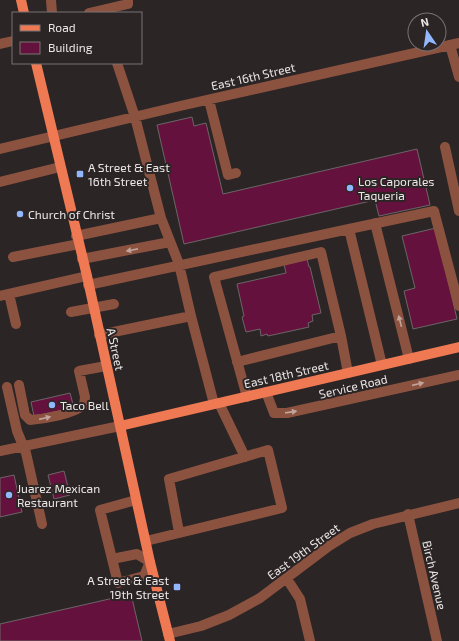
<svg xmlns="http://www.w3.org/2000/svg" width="459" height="641" font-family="'Exo 2',sans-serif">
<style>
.building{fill:#64123d;stroke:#6c6567}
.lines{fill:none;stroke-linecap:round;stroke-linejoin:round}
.minor{stroke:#8c5240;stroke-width:10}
.major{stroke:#ef7953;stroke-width:10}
.oneway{fill:#c1a49c}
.poi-dot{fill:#93b7fd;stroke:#2b2525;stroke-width:1.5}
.labels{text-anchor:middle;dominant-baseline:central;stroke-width:4;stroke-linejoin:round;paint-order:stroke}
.street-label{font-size:12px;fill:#ece7e7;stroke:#2b2525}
.poi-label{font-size:12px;fill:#ece7e7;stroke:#2b2525;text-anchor:start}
</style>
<rect width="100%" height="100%" fill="#2b2525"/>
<path class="building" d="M192 117 194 126 206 123 223 194 417 149 430 205 379 216 375 200 184 244 157 125Z
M436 228 457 319 413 329 404 291 415 288 402 236Z
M307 259 309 267H310L321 313 312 315 313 321 308 323 309 327 268 336 267 334 261 336 260 329 246 332 242 317 244 316 237 284 286 273 284 264Z
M70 393 74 408 34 416 31 402Z
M64 471 70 495 54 499 48 475Z
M14 475 22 512 0 517V478Z
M131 594 142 641H0V624Z"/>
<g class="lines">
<path class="minor" d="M51 0 52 13
M89 13 128 4V0
M0 44 13 41
M450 45 459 77
M117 63 135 117 161 218
M209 100 228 175 236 173
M445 147 459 211
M0 149 180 106 459 43
M0 182 60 167
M375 223 409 359
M349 229 434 211 459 306
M76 236 161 218 179 264 191 316
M13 257 79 244
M82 259 170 242
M88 285 349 229 382 365
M9 294 16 324
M0 296 87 276
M71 312 114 304
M99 335 191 316 214 404
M341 336 348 373
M237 362 341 336 321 252 214 277 247 397
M19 385 25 415 30 420C45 419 73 414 84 405L85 397 79 371 106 366
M7 387 17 431 26 453 42 524
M266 392 274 413H287L459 375
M219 403 245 457
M0 451 120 426
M408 514 437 641
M146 541 282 508 268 450 169 479 179 532
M112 559 137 554 150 562 144 576 118 583 100 510 136 500
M287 579 300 599 310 641
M168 634 201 626 229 615 260 598 329 546 350 533 373 524 459 503"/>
<path class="major" d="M21 0 24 13
M36 63 87 276 150 562 170 641
M120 426 459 347"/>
</g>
<defs><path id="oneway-solid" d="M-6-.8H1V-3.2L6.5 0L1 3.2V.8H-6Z"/></defs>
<g class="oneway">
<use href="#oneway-solid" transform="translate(132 250) rotate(169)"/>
<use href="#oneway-solid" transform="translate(400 321) rotate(-104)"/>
<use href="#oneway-solid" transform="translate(418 384) rotate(-13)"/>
<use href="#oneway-solid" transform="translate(291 412) rotate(-8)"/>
<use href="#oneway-solid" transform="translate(45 418) rotate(-13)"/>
</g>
<g class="poi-dot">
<rect x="76" y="170" width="8" height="8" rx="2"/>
<circle cx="350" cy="188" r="4"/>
<circle cx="20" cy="214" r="4"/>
<circle cx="52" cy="405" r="4"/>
<circle cx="9" cy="495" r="4"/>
<rect x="173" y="583" width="8" height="8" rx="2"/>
</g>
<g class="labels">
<g class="street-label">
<text transform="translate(253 76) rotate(-13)">East 16th Street</text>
<text transform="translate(116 349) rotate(78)">A Street</text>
<text transform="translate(286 374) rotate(-13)">East 18th Street</text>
<text transform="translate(353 386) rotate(-13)">Service Road</text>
<text transform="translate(303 551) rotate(-36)">East 19th Street</text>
<text transform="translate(435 575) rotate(77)">Birch Avenue</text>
</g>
<g class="poi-label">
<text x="88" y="167">A Street &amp; East<tspan x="88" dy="14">16th Street</tspan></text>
<text x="358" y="181">Los Caporales<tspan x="358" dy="14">Taqueria</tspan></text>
<text x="28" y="214">Church of Christ</text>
<text x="60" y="405">Taco Bell</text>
<text x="17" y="488">Juarez Mexican<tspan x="17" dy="14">Restaurant</tspan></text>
<text x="169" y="580" text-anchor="end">A Street &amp; East<tspan x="169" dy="14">19th Street</tspan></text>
</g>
</g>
<rect x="12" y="12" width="130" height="52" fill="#2b2525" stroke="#787373"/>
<rect x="20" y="25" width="20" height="6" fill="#ef7953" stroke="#787373"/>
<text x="48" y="32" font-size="12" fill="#ece7e7">Road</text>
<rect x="20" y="42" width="20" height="12" fill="#64123d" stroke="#787373"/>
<text x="48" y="52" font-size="12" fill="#ece7e7">Building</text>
<g transform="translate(427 32) rotate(347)"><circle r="19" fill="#2b2525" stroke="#787373"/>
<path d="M0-3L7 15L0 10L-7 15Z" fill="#93b7fd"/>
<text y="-6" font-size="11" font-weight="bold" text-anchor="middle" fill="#ece7e7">N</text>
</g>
</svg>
